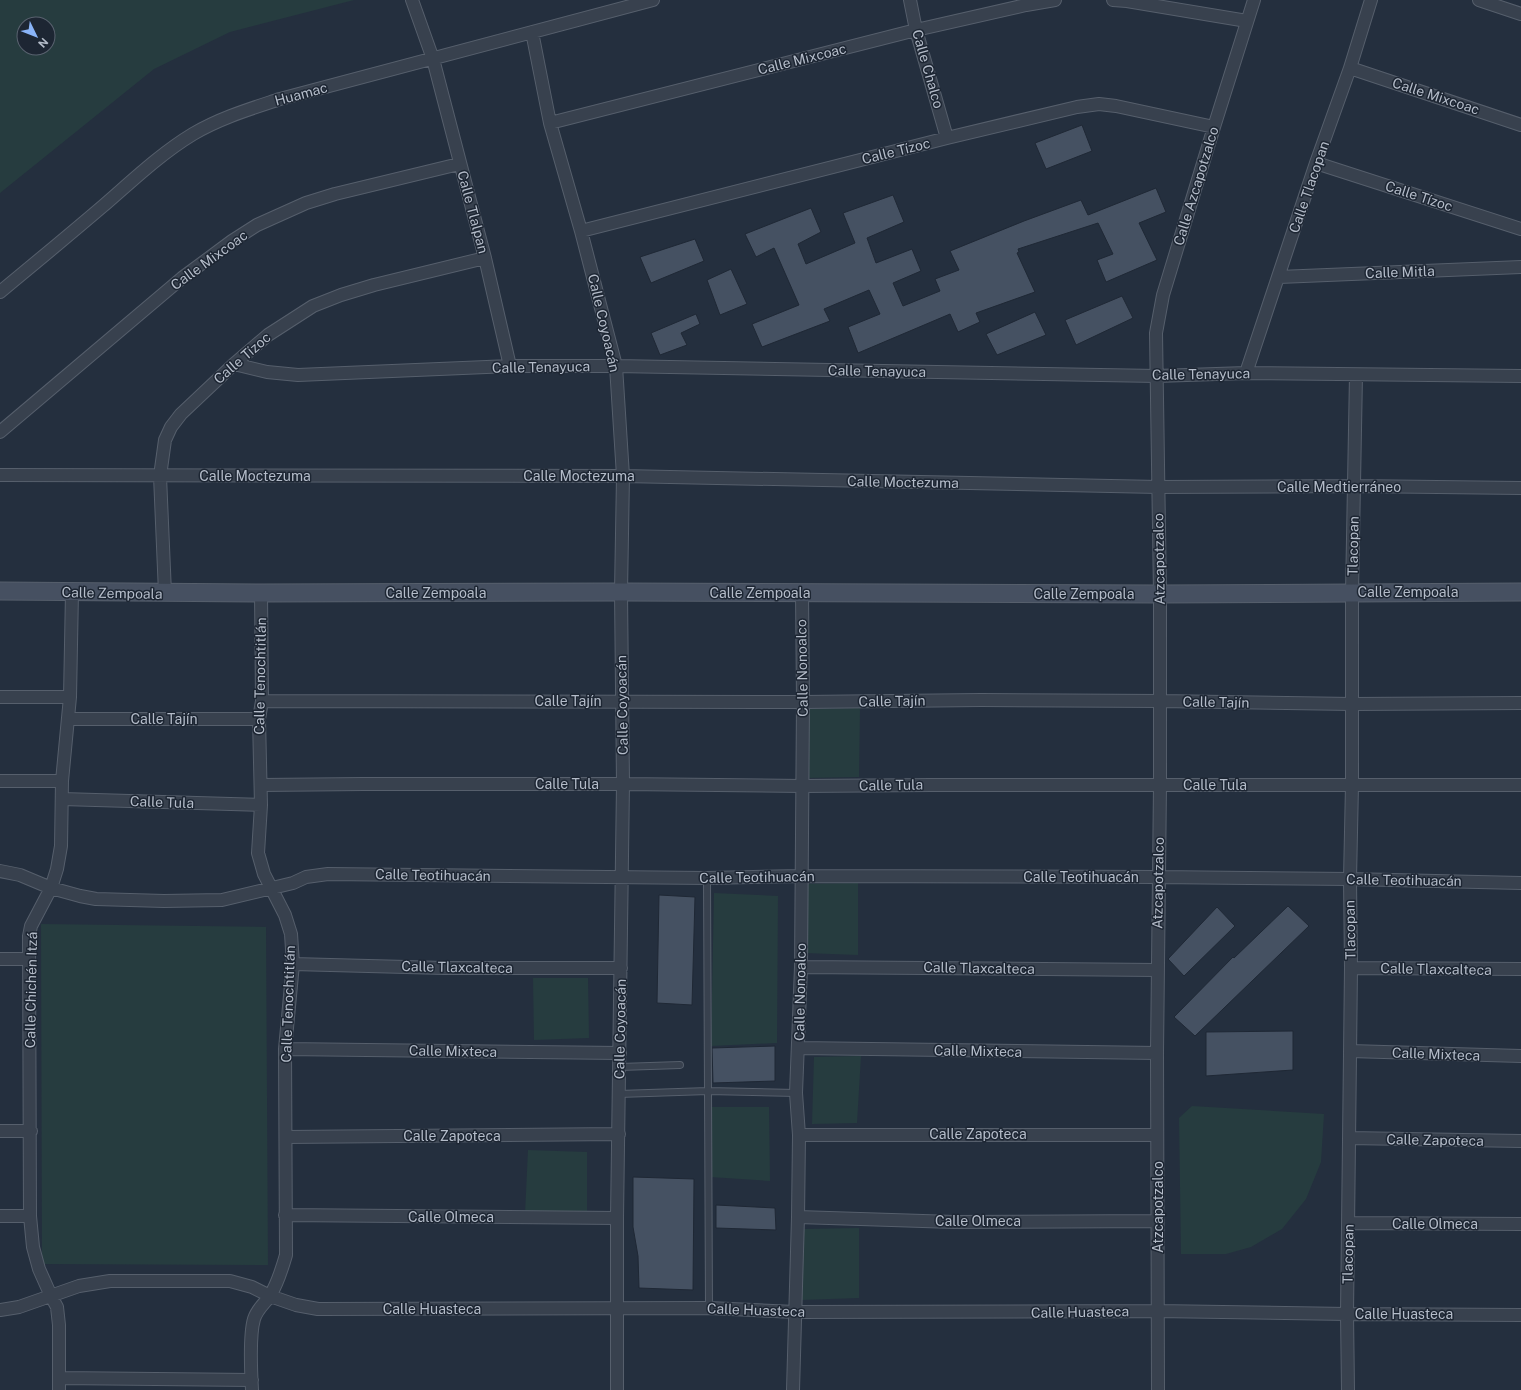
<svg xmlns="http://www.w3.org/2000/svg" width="1521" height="1390" font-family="'Public Sans',sans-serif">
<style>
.green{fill:#263c3f;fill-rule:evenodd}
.building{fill:#455162;stroke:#1f2835}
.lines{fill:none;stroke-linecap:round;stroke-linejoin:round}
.lane-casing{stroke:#565f6c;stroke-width:8}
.street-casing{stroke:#565f6c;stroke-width:14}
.secondary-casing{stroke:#565f6c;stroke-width:19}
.lane{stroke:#38414e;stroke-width:6}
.street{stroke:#38414e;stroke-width:12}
.secondary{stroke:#465061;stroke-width:17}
.labels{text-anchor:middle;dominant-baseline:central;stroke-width:3;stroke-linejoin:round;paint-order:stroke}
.street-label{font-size:14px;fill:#b4bcc9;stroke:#1d2633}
</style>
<rect width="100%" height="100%" fill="#242f3e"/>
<path class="green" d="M0 0H354L230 32 154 69 0 193ZM24 24H48V48H24Z
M860 708 859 777 803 778 804 709Z
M858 883V955L804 953V884Z
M714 893 778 896 777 1043 711 1046Z
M41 924 266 927 268 1265 42 1264Z
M533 978H588L589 1038 534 1040Z
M861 1056 857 1123 812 1124 814 1057Z
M1192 1106 1324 1114 1321 1162 1306 1199 1282 1229 1251 1247 1226 1254H1181L1179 1118Z
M710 1107H769L770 1181 710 1177Z
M528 1150 587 1152V1214H525Z
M859 1228V1298L801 1300 804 1229Z"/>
<path class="building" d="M1082 125 1092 151 1046 169 1035 143Z
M1156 188 1166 212 1139 223 1157 260 1106 282 1097 260 1113 254 1098 223 1018 249 1019 252 1017 253 1035 292 976 313 980 322 958 332 950 314 858 353 848 327 880 314 869 290 824 309 830 321 762 347 752 324 799 305 774 248 756 257 745 234 811 208 821 232 798 244 806 264 855 243 843 213 893 195 904 222 867 238 876 263 912 249 921 271 893 283 903 306 940 291 935 279 959 270 950 251 1024 221 1081 200 1088 215Z
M695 239 704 261 651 283 640 257Z
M731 269 747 304 720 315 707 280Z
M1122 296 1133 318 1076 345 1065 320Z
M1035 312 1046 335 997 355 986 334Z
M696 314 700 324 681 333 687 345 660 355 651 333Z
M659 895 695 897 692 1005 657 1003Z
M1288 906 1309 926 1195 1036 1174 1017 1233 957 1234 958Z
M1217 907 1235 926 1184 976 1168 959Z
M1293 1031V1070L1206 1076V1032Z
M775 1046V1081L713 1083 712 1048Z
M633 1177 694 1179 693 1290 639 1288 638 1256 633 1227Z
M716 1205 775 1208 776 1230 716 1228Z"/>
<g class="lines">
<g class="lane-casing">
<path id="lane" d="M707 878 709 1308
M620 1067 680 1065
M619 1094 708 1091 796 1093"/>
</g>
<g class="street-casing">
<path id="street" d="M412 0 433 59 485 258 510 366
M910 0 916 30 947 138
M1113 0 1127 1 1247 21
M1479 0 1521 14
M532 32 550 123 581 231 616 366 623 476 621 592 623 784 617 1218V1390
M1350 68 1521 125
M550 123 916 30 1026 5 1055 0
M1316 163 1521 229
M581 231 947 138 1077 107 1099 104 1116 106 1214 127
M1279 277 1521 267
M0 292C34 264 69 235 103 206 132 181 160 154 193 134 220 118 250 109 280 99L653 0
M234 364 267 372 298 375 510 366H616L1157 376 1246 373 1521 376
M1246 373 1316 163 1350 68 1371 0
M0 432 182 278 232 241 257 225 306 203 335 194 459 164
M0 475 623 476 1158 487 1354 486 1521 488
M165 593 160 476 165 440 171 427 181 414 234 364 268 335 313 306 341 295 374 285 485 258
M0 697H70
M262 701 803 702 981 700 1160 701 1352 704 1521 703
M69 719H259
M0 781H62
M261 785 364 784H623L802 786 931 785H1521
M62 799 261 805
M0 871 20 875 51 888 80 896 96 899 164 901 222 900 293 883 306 877 328 874 707 878 801 876 1158 877 1350 879 1521 883
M0 959H29
M293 964 444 968H621
M801 967 1157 970
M1351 968 1521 969
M799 1048 1157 1053
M285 1049 620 1053
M1350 1051 1521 1056
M0 1131H31
M799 1135H1157
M286 1137 619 1134
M1349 1138 1521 1141
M285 1215 617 1218
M0 1216H30
M798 1217 954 1222 1158 1221
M1349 1223 1521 1224
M0 1310 19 1307 79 1286 110 1281H230L252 1287 270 1296 296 1305 318 1309 709 1308 795 1312 1157 1311 1347 1314 1521 1315
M59 1378 252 1380
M59 1390V1325L57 1307 51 1296 39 1269 33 1247 30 1216 29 936 31 926 51 888 57 869 61 846 62 781 70 697 72 592
M252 1390C251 1372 249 1336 254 1319 257 1309 264 1304 270 1296 277 1284 282 1269 286 1255L285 1049 293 964 291 934 285 915 264 874 258 853 261 805 259 719 262 701 261 593
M793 1390 798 1217 799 1135 796 1093 801 967 803 702 802 593
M1158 1390 1157 1053 1160 785V594L1156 333 1163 295 1214 127 1254 0
M1348 1390 1347 1314 1351 968 1350 879 1352 785V593L1356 375"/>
</g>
<g class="secondary-casing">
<path id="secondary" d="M0 591 261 593 621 592 1160 594 1521 592"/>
</g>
<use href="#lane" class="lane"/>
<use href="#street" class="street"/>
<use href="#secondary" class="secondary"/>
</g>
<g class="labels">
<g class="street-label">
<text transform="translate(802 59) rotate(-14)">Calle Mixcoac</text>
<text transform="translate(928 69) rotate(74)">Calle Chalco</text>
<text transform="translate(301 94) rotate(-15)">Huamac</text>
<text transform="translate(1436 96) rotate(18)">Calle Mixcoac</text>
<text transform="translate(896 151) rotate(-14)">Calle Tízoc</text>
<text transform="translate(1196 186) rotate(-73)">Calle Azcapotzalco</text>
<text transform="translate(1309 187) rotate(-71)">Calle Tlacopan</text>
<text transform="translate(1419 196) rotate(18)">Calle Tízoc</text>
<text transform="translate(473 212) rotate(75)">Calle Tlalpan</text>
<text transform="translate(209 260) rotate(-36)">Calle Mixcoac</text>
<text transform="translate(1400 272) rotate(-2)">Calle Mitla</text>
<text transform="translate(604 323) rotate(77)">Calle Coyoacán</text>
<text transform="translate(242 358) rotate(-41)">Calle Tízoc</text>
<text transform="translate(541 367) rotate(-1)">Calle Tenayuca</text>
<text transform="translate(877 371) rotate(1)">Calle Tenayuca</text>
<text transform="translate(1201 374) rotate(-1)">Calle Tenayuca</text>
<text x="255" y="476">Calle Moctezuma</text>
<text x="579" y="476">Calle Moctezuma</text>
<text transform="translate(903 482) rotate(1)">Calle Moctezuma</text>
<text x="1339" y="487">Calle Medtierráneo</text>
<text transform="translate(1353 546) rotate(-89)">Tlacopan</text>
<text transform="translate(1159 559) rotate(-91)">Atzcapotzalco</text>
<text x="1408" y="592">Calle Zempoala</text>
<text transform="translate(112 593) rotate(1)">Calle Zempoala</text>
<text x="436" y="593">Calle Zempoala</text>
<text x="760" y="593">Calle Zempoala</text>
<text x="1084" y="594">Calle Zempoala</text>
<text transform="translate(802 668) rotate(-91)">Calle Nonoalco</text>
<text transform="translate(260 676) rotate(-89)">Calle Tenochtitlán</text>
<text x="568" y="701">Calle Tajín</text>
<text transform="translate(892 701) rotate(-1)">Calle Tajín</text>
<text transform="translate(1216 702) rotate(1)">Calle Tajín</text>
<text transform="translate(622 705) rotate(-91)">Calle Coyoacán</text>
<text x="164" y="719">Calle Tajín</text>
<text x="567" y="784">Calle Tula</text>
<text transform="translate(891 785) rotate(-1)">Calle Tula</text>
<text x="1215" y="785">Calle Tula</text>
<text transform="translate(162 802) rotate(2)">Calle Tula</text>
<text transform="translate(433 875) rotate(1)">Calle Teotihuacán</text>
<text transform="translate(757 877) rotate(-1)">Calle Teotihuacán</text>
<text x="1081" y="877">Calle Teotihuacán</text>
<text transform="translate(1404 880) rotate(1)">Calle Teotihuacán</text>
<text transform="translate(1158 883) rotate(-89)">Atzcapotzalco</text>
<text transform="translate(1350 930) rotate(-91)">Tlacopan</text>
<text transform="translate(457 967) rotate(1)">Calle Tlaxcalteca</text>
<text transform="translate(979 968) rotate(1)">Calle Tlaxcalteca</text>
<text transform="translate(1436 969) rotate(1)">Calle Tlaxcalteca</text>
<text transform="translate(31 990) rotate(-89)">Calle Chichén Itzá</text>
<text transform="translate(800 992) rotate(-89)">Calle Nonoalco</text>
<text transform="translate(288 1004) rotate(-88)">Calle Tenochtitlán</text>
<text transform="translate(620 1029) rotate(-89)">Calle Coyoacán</text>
<text transform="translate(453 1051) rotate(1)">Calle Mixteca</text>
<text transform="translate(978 1051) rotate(1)">Calle Mixteca</text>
<text transform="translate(1436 1054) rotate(2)">Calle Mixteca</text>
<text x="978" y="1134">Calle Zapoteca</text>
<text x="452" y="1136">Calle Zapoteca</text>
<text transform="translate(1435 1140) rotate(1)">Calle Zapoteca</text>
<text transform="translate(1158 1207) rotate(-90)">Atzcapotzalco</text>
<text x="451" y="1217">Calle Olmeca</text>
<text x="978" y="1221">Calle Olmeca</text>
<text x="1435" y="1224">Calle Olmeca</text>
<text transform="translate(1348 1254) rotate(-89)">Tlacopan</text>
<text x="432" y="1309">Calle Huasteca</text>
<text transform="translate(756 1310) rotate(2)">Calle Huasteca</text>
<text transform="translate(1080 1312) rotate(-1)">Calle Huasteca</text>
<text x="1404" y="1314">Calle Huasteca</text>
</g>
</g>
<g transform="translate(36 36) rotate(133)"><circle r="19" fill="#1d2633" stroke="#59626f"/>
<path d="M0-3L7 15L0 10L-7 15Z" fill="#8ab4f8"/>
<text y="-6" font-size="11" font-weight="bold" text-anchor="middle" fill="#b4bcc9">N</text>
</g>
</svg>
